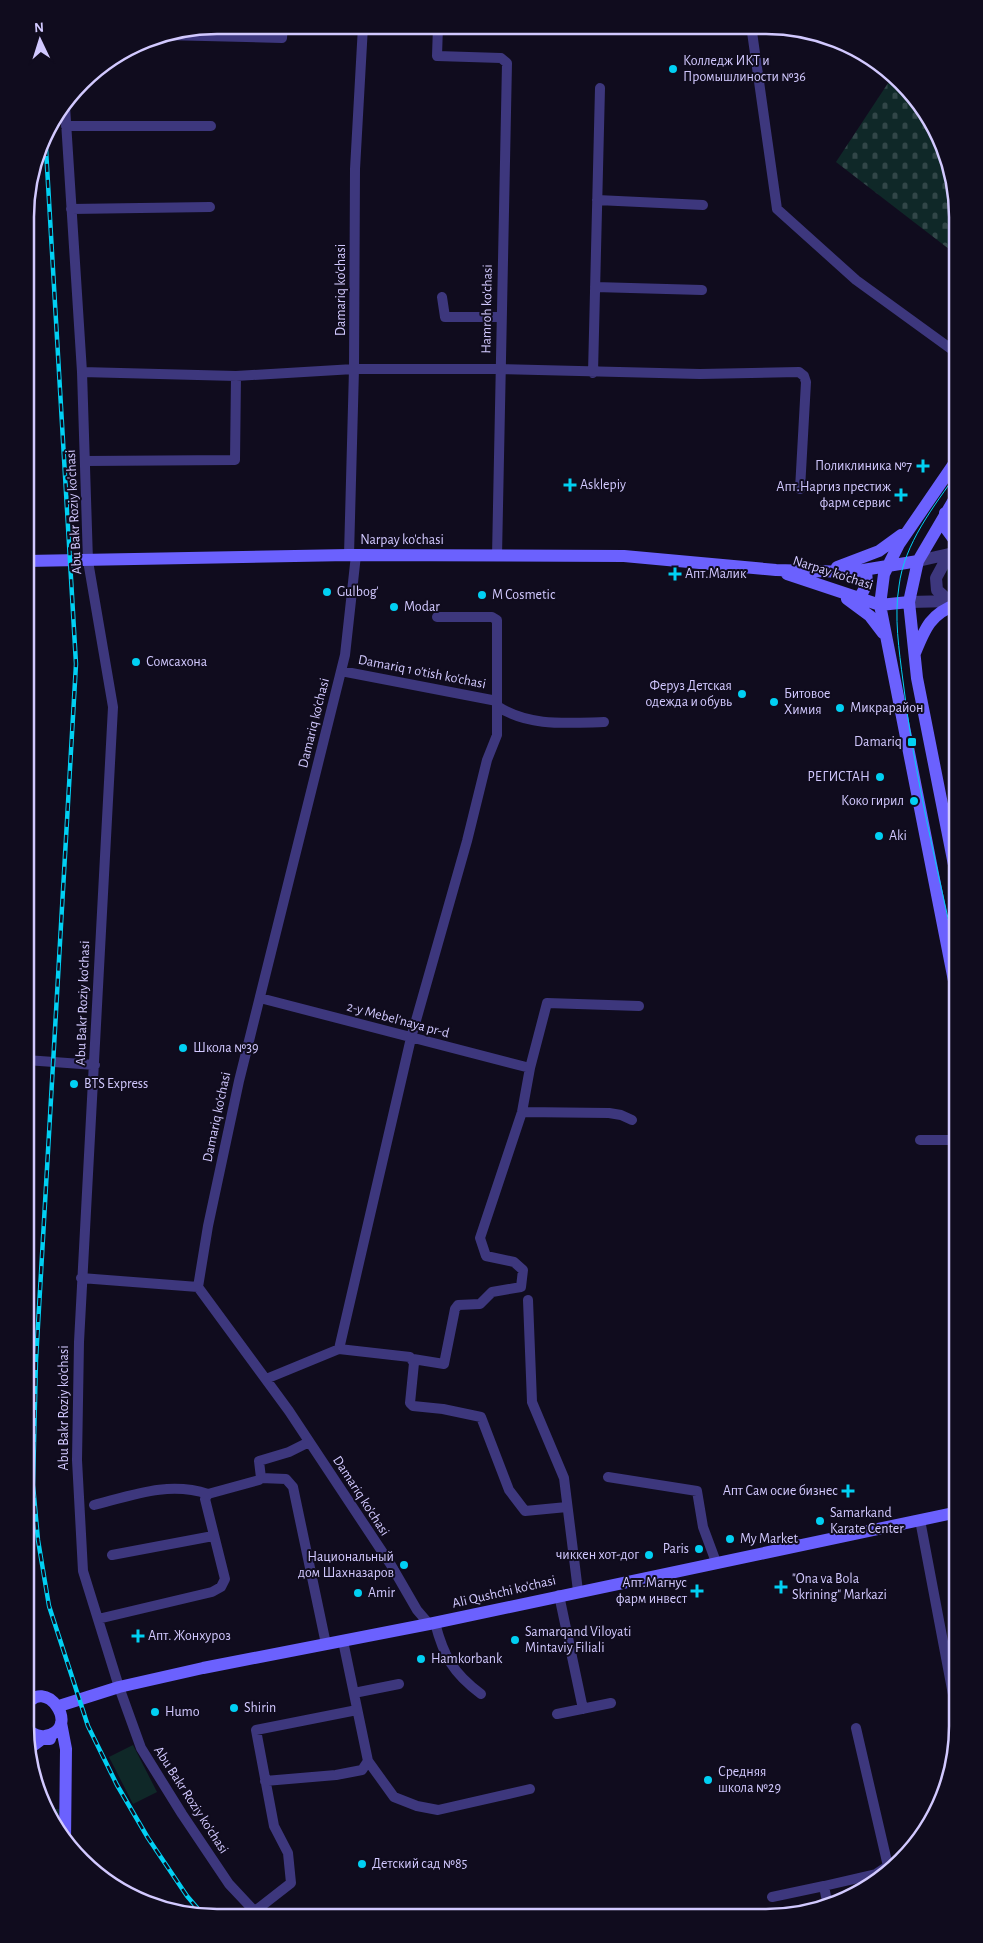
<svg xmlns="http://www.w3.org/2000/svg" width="983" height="1943" font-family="'Alegreya Sans',sans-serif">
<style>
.grass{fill:url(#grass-tufts)}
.cemetery{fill:url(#cemetery-stones)}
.park{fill:url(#park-dots)}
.pitch{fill:#0f2828}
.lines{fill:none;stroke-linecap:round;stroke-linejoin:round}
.minor{stroke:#3d377d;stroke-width:10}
.tertiary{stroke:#3d377d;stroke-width:12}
.secondary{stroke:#6b61fe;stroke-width:12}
.tram{stroke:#01d0f3;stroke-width:1}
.rail-casing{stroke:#01d0f3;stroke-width:4.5}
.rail{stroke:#100c1e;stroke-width:2.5;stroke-dasharray:8;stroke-linecap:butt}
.poi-dot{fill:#01d0f3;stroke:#100c1e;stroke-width:2}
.labels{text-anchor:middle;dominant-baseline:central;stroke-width:4;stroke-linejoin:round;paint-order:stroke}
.poi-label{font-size:14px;fill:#d2c9ff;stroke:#100c1e;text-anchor:start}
.street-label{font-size:14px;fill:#d2c9ff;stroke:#100c1e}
.rim{fill:none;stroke:#d2c9ff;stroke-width:2.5}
</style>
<defs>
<pattern id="grass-tufts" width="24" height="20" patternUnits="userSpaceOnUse" patternTransform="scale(1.25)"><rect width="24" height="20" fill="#0f2828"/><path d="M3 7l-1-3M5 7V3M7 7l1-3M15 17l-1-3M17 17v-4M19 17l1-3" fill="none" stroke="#314648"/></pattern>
<pattern id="cemetery-stones" width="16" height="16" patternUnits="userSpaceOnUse" patternTransform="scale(1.25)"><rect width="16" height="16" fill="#0f2828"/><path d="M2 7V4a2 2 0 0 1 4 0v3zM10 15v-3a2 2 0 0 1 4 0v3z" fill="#314648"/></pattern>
<pattern id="park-dots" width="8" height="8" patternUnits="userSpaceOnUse" patternTransform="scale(1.25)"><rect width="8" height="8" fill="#0f2828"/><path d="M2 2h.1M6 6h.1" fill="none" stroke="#314648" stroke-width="1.8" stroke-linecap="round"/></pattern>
</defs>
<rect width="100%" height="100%" fill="#100c1e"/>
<path class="grass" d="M958 566V596L948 595 947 567Z"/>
<path class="cemetery" d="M894 74C904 86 918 98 927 112 954 158 958 204 958 256L836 162Z"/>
<path class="park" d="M45 1809H59V1835L57 1832Z"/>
<path class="pitch" d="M133 1745 157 1792 133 1804 109 1757Z"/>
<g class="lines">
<path class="minor" d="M438 26 437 56 501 58 507 63 497 556
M750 28 752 32 777 209 856 280 958 354
M164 35 282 38 283 25
M65 106 82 372 88 561 113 707 79 1342 77 1460 83 1571 119 1687 141 1748 182 1814 229 1884 260 1917
M66 126H211
M597 200 703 205
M71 209 210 207
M595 287 702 290
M442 297 445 317H501
M82 372 236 376 354 369H500L700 374 799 372 804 376 806 382 800 489
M593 373 600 88
M85 461 235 460 236 376
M349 555 354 369 355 169 363 26
M356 555 345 655 239 1081 208 1226 198 1287 289 1411 391 1565 417 1610 429 1624
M341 671 497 701
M497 706C529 727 567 723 604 722
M260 998 530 1068
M26 1060 95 1065
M522 1112 609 1113 621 1115 632 1120
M920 1140H958
M81 1278 198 1287
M528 1300 532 1402 564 1478 578 1591
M339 1349 410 1357 414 1363 410 1403 413 1406 443 1409 481 1417 509 1490 525 1511 567 1507
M413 1359 444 1364 455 1309 458 1305 480 1304 492 1292 521 1287 523 1270 514 1262 486 1256 480 1238 522 1112 530 1068 547 1003 639 1006
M266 1379 339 1349 411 1038 467 841 487 760 497 735V620L492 617H437
M608 1477 697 1491 703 1527 716 1562
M261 1478 286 1479 293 1487 326 1644
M94 1505C133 1495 169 1481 208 1494
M920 1520 958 1721
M112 1555 213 1536
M559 1595 583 1709
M98 1619 212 1592 221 1587 225 1579 205 1499 208 1494 259 1480 261 1478 259 1461 289 1452 309 1442
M435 1623C444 1657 453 1673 481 1694
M343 1641 368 1761 394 1797 417 1806 438 1810 530 1789
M354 1693 399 1684
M557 1714 611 1703
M856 1728 888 1866 891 1869
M265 1781 336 1775 362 1770 368 1761
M772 1897 824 1886
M828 1907 824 1886 876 1874 888 1866
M255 1911 291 1883 288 1853 274 1826 256 1730 357 1710"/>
<path class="tertiary" d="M949 554 936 578 937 590 949 601
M918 561 958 552
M909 602 952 601"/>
<path class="secondary" d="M945 513 947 530 958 545
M26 561 349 555 624 556 776 570 851 572 918 561
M837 567 879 551 901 535
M787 574 880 605 909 602
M847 599 870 616 883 633
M859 599 867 584 866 570
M915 653C925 628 931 613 958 604
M958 885 917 678 909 602 918 561 958 493
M958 1001 880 605 884 574 899 544 958 458
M59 1706 119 1687 203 1668 429 1624 958 1512
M61 1723 66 1749 65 1841
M25 1725C29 1732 36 1737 45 1736 84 1730 44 1672 25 1708
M30 1748 42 1739H50"/>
<path class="tram" d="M958 964C938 870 914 776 903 681 899 650 894 617 899 586 904 544 934 506 958 472"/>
<g class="rail-casing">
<path id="rail" d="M45 132 76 664 36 1360 33 1485 38 1540 49 1606 88 1726 117 1785 148 1838 187 1896 204 1916"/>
</g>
<use href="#rail" class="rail"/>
</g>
<g class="poi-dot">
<circle cx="673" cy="69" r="5"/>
<path d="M920.5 458.5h5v5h5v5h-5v5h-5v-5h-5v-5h5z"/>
<path d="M567.5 477.5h5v5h5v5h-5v5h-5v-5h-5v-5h5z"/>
<path d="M898.5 487.5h5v5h5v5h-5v5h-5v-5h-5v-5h5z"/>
<path d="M672.5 566.5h5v5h5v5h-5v5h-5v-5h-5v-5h5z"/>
<circle cx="327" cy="592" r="5"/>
<circle cx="482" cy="595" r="5"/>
<circle cx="394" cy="607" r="5"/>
<circle cx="136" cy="662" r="5"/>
<circle cx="742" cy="694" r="5"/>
<circle cx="774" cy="702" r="5"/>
<circle cx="840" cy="708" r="5"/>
<rect x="907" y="737" width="10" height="10" rx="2.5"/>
<circle cx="880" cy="777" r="5"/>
<circle cx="914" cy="801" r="5"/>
<circle cx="879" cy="836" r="5"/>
<circle cx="183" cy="1048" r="5"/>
<circle cx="74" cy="1084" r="5"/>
<path d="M845.5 1483.5h5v5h5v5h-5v5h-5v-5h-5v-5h5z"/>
<circle cx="820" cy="1521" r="5"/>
<circle cx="730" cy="1539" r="5"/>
<circle cx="699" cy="1549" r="5"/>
<circle cx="649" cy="1555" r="5"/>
<circle cx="404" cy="1565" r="5"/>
<path d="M778.5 1579.5h5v5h5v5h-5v5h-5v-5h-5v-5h5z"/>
<path d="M694.5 1583.5h5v5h5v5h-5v5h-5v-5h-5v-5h5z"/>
<circle cx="358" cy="1593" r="5"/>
<path d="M135.5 1628.5h5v5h5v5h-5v5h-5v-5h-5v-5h5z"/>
<circle cx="515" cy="1640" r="5"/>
<circle cx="421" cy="1659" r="5"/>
<circle cx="234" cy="1708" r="5"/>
<circle cx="155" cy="1712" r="5"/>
<circle cx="708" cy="1780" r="5"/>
<circle cx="362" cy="1864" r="5"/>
</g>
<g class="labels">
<g class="poi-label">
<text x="683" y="61">Колледж ИКТ и<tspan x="683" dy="16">Промышлиности №36</tspan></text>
<text x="912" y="466" text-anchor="end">Поликлиника №7</text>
<text x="580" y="485">Asklepiy</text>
<text x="891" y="487" text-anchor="end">Апт.Наргиз престиж<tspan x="891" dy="16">фарм сервис</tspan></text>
<text x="685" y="574">Апт.Малик</text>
<text x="337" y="592">Gulbog'</text>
<text x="492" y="595">M Cosmetic</text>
<text x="404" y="607">Modar</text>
<text x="146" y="662">Сомсахона</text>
<text x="732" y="686" text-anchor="end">Феруз Детская<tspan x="732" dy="16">одежда и обувь</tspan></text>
<text x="784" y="694">Битовое<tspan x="784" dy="16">Химия</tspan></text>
<text x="850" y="708">Микрарайон</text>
<text x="902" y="742" text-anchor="end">Damariq</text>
<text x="870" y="777" text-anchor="end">РЕГИСТАН</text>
<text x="904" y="801" text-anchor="end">Коко гирил</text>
<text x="889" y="836">Aki</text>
<text x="193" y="1048">Школа №39</text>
<text x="84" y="1084">BTS Express</text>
<text x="838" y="1491" text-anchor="end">Апт Сам осие бизнес</text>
<text x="830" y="1513">Samarkand<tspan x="830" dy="16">Karate Center</tspan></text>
<text x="740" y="1539">My Market</text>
<text x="689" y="1549" text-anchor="end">Paris</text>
<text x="639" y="1555" text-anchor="end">чиккен хот-дог</text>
<text x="394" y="1557" text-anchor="end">Национальный<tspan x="394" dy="16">дом Шахназаров</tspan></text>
<text x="792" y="1579">"Ona va Bola<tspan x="792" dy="16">Skrining" Markazi</tspan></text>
<text x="687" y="1583" text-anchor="end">Апт.Магнус<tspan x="687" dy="16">фарм инвест</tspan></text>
<text x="368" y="1593">Amir</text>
<text x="525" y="1632">Samarqand Viloyati<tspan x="525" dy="16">Mintaviy Filiali</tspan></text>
<text x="148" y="1636">Апт. Жонхуроз</text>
<text x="431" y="1659">Hamkorbank</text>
<text x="244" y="1708">Shirin</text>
<text x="165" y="1712">Humo</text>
<text x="718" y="1772">Средняя<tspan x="718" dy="16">школа №29</tspan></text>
<text x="372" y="1864">Детский сад №85</text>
</g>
<g class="street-label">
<text transform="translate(341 290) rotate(-90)">Damariq ko'chasi</text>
<text transform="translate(487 309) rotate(-89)">Hamroh ko'chasi</text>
<text transform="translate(74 512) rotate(-93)">Abu Bakr Roziy ko'chasi</text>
<text x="402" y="540">Narpay ko'chasi</text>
<text transform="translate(833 573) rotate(18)">Narpay ko'chasi</text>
<text transform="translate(422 672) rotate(11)">Damariq 1 o'tish ko'chasi</text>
<text transform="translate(314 723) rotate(-76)">Damariq ko'chasi</text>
<text transform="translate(83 1003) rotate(-88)">Abu Bakr Roziy ko'chasi</text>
<text transform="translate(398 1020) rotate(15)">2-y Mebel'naya pr-d</text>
<text transform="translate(217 1117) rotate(-78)">Damariq ko'chasi</text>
<text transform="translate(64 1408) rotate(-90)">Abu Bakr Roziy ko'chasi</text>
<text transform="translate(361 1496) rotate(57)">Damariq ko'chasi</text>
<text transform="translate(504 1592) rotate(-13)">Ali Qushchi ko'chasi</text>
<text transform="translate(191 1800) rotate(57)">Abu Bakr Roziy ko'chasi</text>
</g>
</g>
<path d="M0 0H983V1943H0ZM217 34H766A183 183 0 0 1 949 217V1726A183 183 0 0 1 766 1909H217A183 183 0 0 1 34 1726V217A183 183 0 0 1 217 34Z" fill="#100c1e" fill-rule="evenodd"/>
<path class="rim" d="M217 34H766A183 183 0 0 1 949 217V1726A183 183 0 0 1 766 1909H217A183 183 0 0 1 34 1726V217A183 183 0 0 1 217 34Z"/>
<g transform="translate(40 40) rotate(356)" stroke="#100c1e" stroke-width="4" paint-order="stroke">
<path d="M0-4L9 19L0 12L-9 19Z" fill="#d2c9ff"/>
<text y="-8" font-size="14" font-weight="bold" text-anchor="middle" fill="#d2c9ff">N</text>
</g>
</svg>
